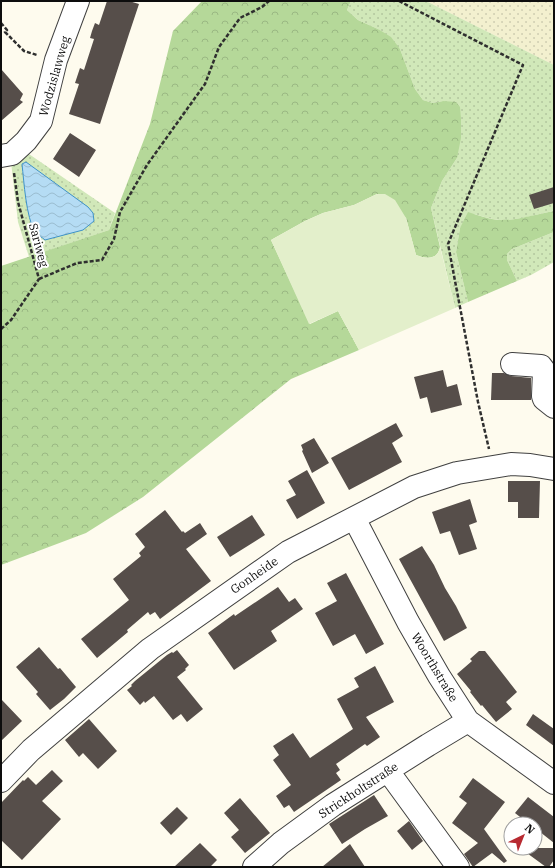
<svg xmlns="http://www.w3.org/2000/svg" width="555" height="868" font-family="'IBM Plex Serif',serif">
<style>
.farmland{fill:url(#farmland-dots)}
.grass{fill:url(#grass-dots)}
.forest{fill:url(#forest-crowns)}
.pitch{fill:#e3efcb}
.water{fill:url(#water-waves);stroke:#3e92c8}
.building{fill:#564e4a}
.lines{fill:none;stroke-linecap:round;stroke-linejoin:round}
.minor-casing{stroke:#404040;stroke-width:24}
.path{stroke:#2f2f2f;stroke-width:2.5;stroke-dasharray:4 2;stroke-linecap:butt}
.minor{stroke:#fff;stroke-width:22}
.labels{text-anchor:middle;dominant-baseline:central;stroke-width:4;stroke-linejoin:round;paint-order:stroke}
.street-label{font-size:12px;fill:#0d0d0d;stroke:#fff}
</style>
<defs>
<pattern id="farmland-dots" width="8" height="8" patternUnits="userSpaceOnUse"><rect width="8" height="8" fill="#f3f0cf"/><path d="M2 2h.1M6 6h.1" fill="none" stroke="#cfcdb1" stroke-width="1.8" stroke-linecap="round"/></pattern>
<pattern id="grass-dots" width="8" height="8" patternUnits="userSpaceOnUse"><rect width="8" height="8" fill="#d1e8b9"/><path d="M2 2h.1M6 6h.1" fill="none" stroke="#b2c69e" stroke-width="1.8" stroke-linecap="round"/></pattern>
<pattern id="forest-crowns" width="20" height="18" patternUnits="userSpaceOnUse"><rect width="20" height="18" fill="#b5d899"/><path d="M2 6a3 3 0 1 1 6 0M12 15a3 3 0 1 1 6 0" fill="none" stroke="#9ab883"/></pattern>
<pattern id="water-waves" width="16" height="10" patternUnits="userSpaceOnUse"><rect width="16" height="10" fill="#b5dcf4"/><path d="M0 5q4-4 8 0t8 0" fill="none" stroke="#9abcd0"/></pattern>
</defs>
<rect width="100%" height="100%" fill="#fefbee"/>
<path class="farmland" d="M426 1H554V65Z"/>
<path class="grass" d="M351 1H426L554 65V211C537 214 516 221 499 220 490 219 482 216 474 214L460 228 456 252 468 302 455 308 431 208 442 181 457 158 443 101 433 103 423 100 415 89 400 49 378 29 358 20 347 10Z
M26 152 115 213 109 230 29 257 18 222 11 162Z
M554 232V262L531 275 517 281 507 260V254L512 249Z"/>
<path class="forest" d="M202 1H351L347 10 358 20 378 29 391 37 400 49 415 89 423 100 433 103 443 101 456 102 460 107 461 119V138L457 158 442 181 431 208 440 247C438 260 426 259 416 255L406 218 377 194 354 205 323 213 305 221 271 240 310 324 338 311 359 350 291 379 143 497 86 533 1 565V266L109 230 150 124 173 31Z
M554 211V232L512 249 507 254V260L517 281 468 302 456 252 460 228 468 212C478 215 488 219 498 220 515 221 537 214 554 211Z"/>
<path class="pitch" d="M377 194H385L395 200 406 218 416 255C426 259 438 260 440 247L455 308 359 350 338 311 309 324 271 240 305 221 323 213 354 205Z"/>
<path class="water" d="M26 162 88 207 93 213 94 221 83 230 45 240C42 237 37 235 35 232 26 217 24 182 22 164Z"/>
<path class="building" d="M107 1H129L139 4 129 34 100 124 69 114 79 84 75 83 80 68 84 70 94 39 90 38 92 31 95 23 99 25Z
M1 69 23 94 20 100 23 102 1 121Z
M70 133 96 150 79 177 53 159Z
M554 187V203L534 209 529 195Z
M443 370 447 387 457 384 462 405 431 413 427 397 420 399 414 377Z
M492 373H504L511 376 531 378V400H491Z
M396 423 403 436 392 443 402 462 349 490 331 458Z
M314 438 329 463 312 473 302 451 303 450 301 445Z
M307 470 325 503 297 519 286 500 296 495 288 481Z
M508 481H540L539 518H518V502H508Z
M470 499 477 522 469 525 477 549 459 555 450 531 440 534 432 512Z
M165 510 182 532 183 531 185 533 200 523 207 534 186 549 211 581 160 619 155 612 150 615 148 612 127 630 128 632 97 658 81 639 129 600 113 579 141 556 139 553 145 547 135 534Z
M252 515 265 535 230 557 217 537Z
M422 546 434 565 445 588 456 606 467 628 444 641 399 559Z
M346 573 384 644 366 654 355 634 333 646 315 613 337 601 327 583Z
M278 587 289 602 295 598 303 609 271 631 277 641 234 670 208 633 234 614 235 616Z
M39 647 58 669 60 668 76 687 64 699 50 710 36 694 38 692 16 667Z
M177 650 189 665 185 669 186 670 177 677 203 709 187 722 181 714 173 720 154 696 145 703 144 701 140 705 127 690 132 686 131 685 135 681 167 655 172 652 173 653Z
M479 651H485L517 692 506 702 512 709 496 722 482 705 481 706 470 692 471 691 457 674 472 661 470 659Z
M375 666 394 702 366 717 380 737 367 746 365 744 336 764 340 770 336 773 341 780 294 812 289 805 284 808 276 796 291 785 273 760 279 755 273 746 293 733 310 758 353 729 337 699 359 687 354 678Z
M1 699 22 721 1 741Z
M533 714 554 729V746L526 725Z
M89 719 117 751 98 769 83 753 79 757 65 740Z
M52 770 63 781 42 801 61 819 22 860 1 840V803L23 780 24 781 28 777 36 785Z
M473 778 505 802 484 829 507 861 504 863 492 853 473 867 464 854 478 843 452 823 467 803 459 797Z
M374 795 388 816 365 829 342 844 329 824Z
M528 797 554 817V843L535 828V824H529L515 813Z
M240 798 270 833 245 853 231 837 239 830 224 813Z
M177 807 188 818 171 835 160 823Z
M409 821 423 841 412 850 397 831Z
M200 843 217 860 210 867H174Z
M350 844 365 867H322Z
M520 848H554V860L549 867H546Z"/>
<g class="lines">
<g class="minor-casing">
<path id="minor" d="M1 156 12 154 26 141 41 121 56 60 78 1
M512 364 541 366 544 370 543 396 544 399 554 407
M354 518 408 622 439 676 468 721 554 783
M388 771 458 867
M1 781 31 750 150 649 288 552 414 487 457 473 511 464 530 465 554 469
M254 867 281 843 333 805 428 745 468 721"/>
</g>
<path class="path" d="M399 1 523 65 448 244 478 402 489 449
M1 23 7 30 5 32 24 51 37 55
M39 279 77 263 102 260 114 239 120 212 147 165 205 84 219 47 240 18 262 7 269 1
M1 329 11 320 39 279 18 202 14 173"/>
<use href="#minor" class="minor"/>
</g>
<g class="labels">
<g class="street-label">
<text transform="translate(54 76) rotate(-74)">Wodzislawweg</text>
<text transform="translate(39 245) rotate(75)">Sariweg</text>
<text transform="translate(254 575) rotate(-35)">Gonheide</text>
<text transform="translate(435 667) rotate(59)">Woorthstraße</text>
<text transform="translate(358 790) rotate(-33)">Strickholtstraße</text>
</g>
</g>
<rect width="555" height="868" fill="none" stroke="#0d0d0d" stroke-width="4"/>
<g transform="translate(523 836) rotate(43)"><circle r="19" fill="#ffffff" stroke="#9e9e9e"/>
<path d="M0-3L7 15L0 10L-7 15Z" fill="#b82a31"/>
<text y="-6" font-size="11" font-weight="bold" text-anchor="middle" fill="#0d0d0d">N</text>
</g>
</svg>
